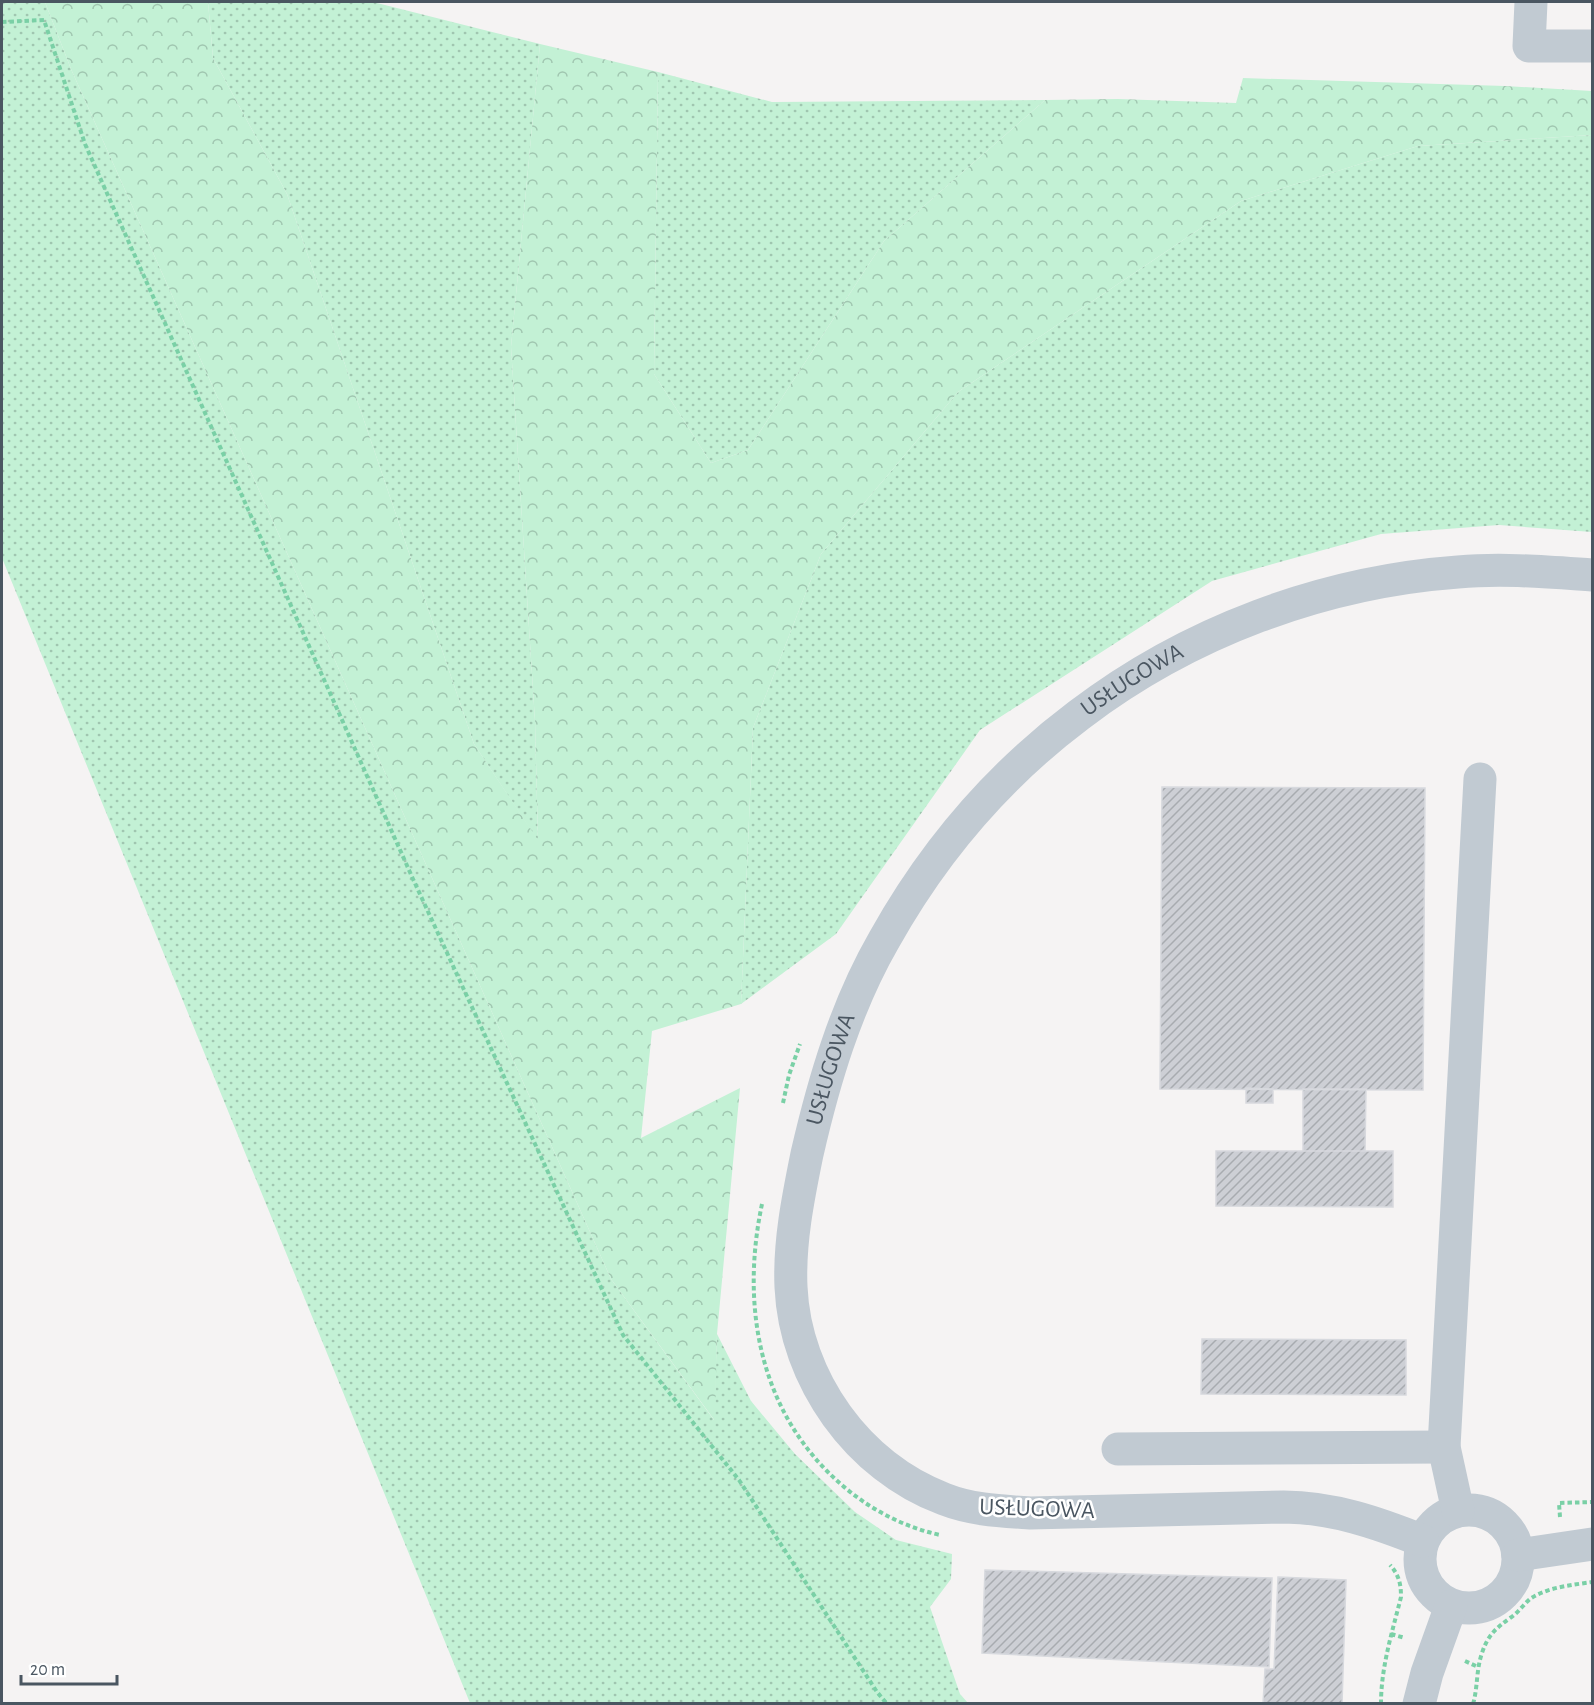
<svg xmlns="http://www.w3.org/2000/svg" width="1594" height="1705" font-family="'Alegreya Sans',sans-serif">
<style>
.grass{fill:url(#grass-dots)}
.forest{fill:url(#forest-crowns)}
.building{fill:url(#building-hatch);stroke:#d7d9de;stroke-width:1.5}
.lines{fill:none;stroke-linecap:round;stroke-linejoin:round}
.path{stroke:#7ad0a6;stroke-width:4;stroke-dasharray:4.5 3;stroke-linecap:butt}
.minor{stroke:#c1cad2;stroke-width:33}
.labels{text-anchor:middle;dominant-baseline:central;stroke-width:5;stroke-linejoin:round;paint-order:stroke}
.street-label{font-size:24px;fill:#4a5661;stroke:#fff}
</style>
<defs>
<pattern id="grass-dots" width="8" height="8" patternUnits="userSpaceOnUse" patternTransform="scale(1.5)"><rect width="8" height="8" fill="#c3f1d5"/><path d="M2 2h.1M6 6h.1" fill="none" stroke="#a0c6b0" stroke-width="1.8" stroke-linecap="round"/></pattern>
<pattern id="forest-crowns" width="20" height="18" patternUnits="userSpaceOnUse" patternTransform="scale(1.5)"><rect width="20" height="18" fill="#c3f1d5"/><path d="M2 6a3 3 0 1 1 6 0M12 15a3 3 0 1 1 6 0" fill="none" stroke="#a0c6b0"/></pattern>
<pattern id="building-hatch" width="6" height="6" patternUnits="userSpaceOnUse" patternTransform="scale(1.5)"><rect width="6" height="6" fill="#cdcfd5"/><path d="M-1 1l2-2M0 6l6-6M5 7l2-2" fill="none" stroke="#a8abb0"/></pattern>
</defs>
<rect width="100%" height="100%" fill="#f5f3f3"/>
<path class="grass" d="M2 2H45L71 69 611 1279 714 1420 717 1334 751 1401 795 1454 855 1512 896 1540 952 1554 951 1579 930 1607 960 1694 968 1703H470L2 558Z
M208 2H373L540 44 511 347 535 721 538 841 474 744 287 194 213 58Z
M658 72 772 102 1045 100 884 241 748 450 711 463 654 374Z
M1592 135V532L1499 525 1381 534 1212 581 980 730 836 934 741 1004 753 728 821 554 958 392 1241 201 1418 146Z"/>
<path class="forest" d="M45 2H208L213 58 287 194 474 744 538 840 535 721 511 347 540 44 658 72 654 374 711 463 748 450 884 241 1045 100 1118 99 1236 103 1243 78 1505 86 1592 91V135L1418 146 1241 201 958 392 821 554 753 728 741 1004 652 1031 641 1138 740 1088 717 1334 715 1421 611 1279 71 69Z"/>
<path class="building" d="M1162 787 1425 788 1423 1090 1160 1089Z
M1246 1088 1273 1089V1103H1246Z
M1303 1089H1366L1365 1151H1303Z
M1216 1151H1393V1207L1216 1206Z
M1202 1339 1406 1340V1395L1201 1394Z
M985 1570 1272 1578 1269 1667 982 1653Z
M1278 1577 1346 1580 1342 1704H1263L1265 1669H1274Z"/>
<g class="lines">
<path class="path" d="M2 22 44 20 85 144 413 879 623 1335 739 1480 877 1692 887 1704
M783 1103 789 1075 800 1044
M762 1204C740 1308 760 1415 843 1486 871 1510 904 1527 940 1535
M1560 1517 1559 1503 1592 1502
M1391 1634 1405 1638
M1465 1661 1478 1667
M1381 1704C1381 1667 1392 1633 1401 1597 1401 1584 1399 1575 1390 1565
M1473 1704C1478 1687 1476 1670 1482 1653 1488 1635 1495 1629 1510 1618 1518 1613 1523 1605 1530 1599 1547 1587 1573 1585 1592 1582"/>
<g class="minor">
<path d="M1531 2 1529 46H1592"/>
<path d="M1118 1449 1444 1447"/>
<circle cx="1469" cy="1559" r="49"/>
<path d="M1458 1511 1444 1447 1480 779"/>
<path id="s1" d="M1423 1541C1378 1523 1332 1507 1284 1507L1030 1513C1000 1511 972 1510 944 1499 858 1467 795 1379 791 1287 789 1243 798 1198 807 1154 824 1080 846 1006 884 940 933 852 999 775 1079 715 1188 632 1322 582 1458 572 1503 568 1548 572 1592 575"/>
<path d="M1518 1555 1592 1544"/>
<path d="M1419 1704 1427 1673 1451 1606"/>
</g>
</g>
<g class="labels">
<g class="street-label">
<text stroke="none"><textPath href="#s1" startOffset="1488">USŁUGOWA</textPath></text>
<text stroke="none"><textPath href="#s1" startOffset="984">USŁUGOWA</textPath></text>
<text transform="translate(1037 1509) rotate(2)">USŁUGOWA</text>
</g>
</g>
<rect width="1594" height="1705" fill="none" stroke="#4a5661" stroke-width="6"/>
<path d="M21 1675v9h96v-9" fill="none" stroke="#4a5661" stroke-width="3"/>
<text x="30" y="1675" font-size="18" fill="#4a5661" stroke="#ffffff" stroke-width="4.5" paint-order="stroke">20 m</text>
</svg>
